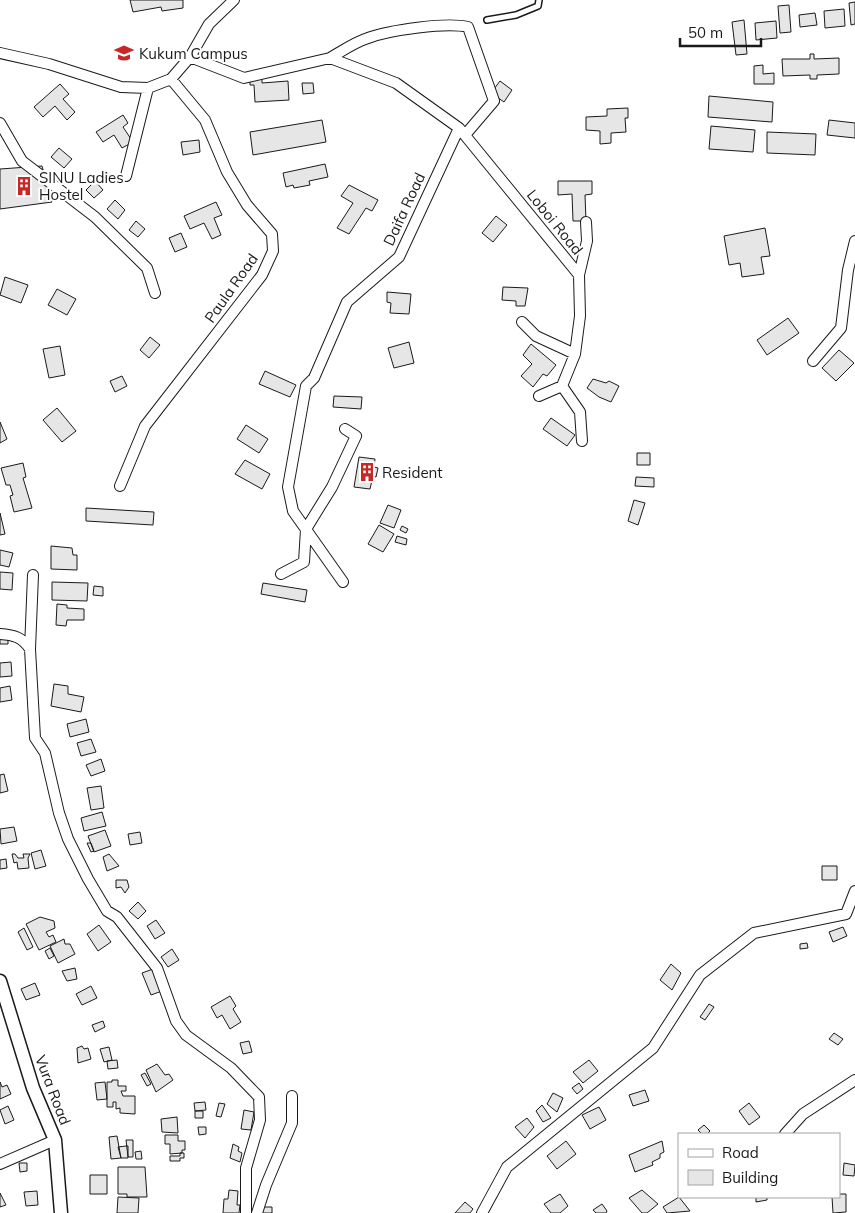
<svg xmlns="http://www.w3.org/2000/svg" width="855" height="1213" font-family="Mulish,sans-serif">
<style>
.building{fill:#e6e6e6;stroke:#1a1a1a}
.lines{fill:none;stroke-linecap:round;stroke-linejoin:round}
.service-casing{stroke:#1a1a1a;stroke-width:8}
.minor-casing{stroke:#1a1a1a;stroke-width:12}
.tertiary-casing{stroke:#1a1a1a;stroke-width:15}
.service{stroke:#fff;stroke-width:5}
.minor{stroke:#fff;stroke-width:10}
.tertiary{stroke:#fff;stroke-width:12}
.labels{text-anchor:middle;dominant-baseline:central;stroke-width:4;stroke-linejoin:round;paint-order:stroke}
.poi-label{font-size:15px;fill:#1a1a1a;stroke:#fff;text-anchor:start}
.street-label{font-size:15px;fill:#1a1a1a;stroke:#fff}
</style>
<rect width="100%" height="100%" fill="#fff"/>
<path class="building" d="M130 0H183V8L162 11 161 7 133 12Z
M855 2V24L851 25 849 3Z
M789 5 791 32 780 33 778 6Z
M844 9 845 26 825 28 824 11Z
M815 13 817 25 800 27 799 15Z
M744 20 747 54 736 55 732 22Z
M776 21 777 38 756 40 755 23Z
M810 54H814V59L839 58V74L817 75V79H810V75L783 76 782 59H810Z
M763 65V74L774 73V84H754V66Z
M250 79H262V83L288 81 289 100 255 102 254 85H250Z
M500 81 512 90 504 102 491 93Z
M302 83H313L314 93 303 94Z
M60 84 69 94 63 99 75 112 67 120 55 106 43 117 34 107Z
M709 96 773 102 772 122 708 117Z
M628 108V118H625L626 132 611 133V143L600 144V131L586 130V117L607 116V109Z
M123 115 128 123 123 127 133 142 122 148 114 135 103 142 96 132Z
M322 120 326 142 253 155 250 132Z
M829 120 855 123V138L827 135Z
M711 126 755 130 753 152 709 149Z
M767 132 816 134 815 155 767 153Z
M199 140 200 152 183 155 181 142Z
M59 148 72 159 64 168 51 157Z
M325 164 328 177 309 181 310 185 294 188 293 185 286 187 283 173Z
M42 166 52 202 0 209V169Z
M95 181 103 190 94 198 86 190Z
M558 181H592V194L585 195 586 221H573L572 194 558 195Z
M349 185 378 200 372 211 366 208 349 234 337 228 353 203 341 196Z
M115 200 125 210 118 219 107 209Z
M216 202 222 215 214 218 221 235 212 239 204 223 190 229 184 216Z
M496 216 507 225 493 242 482 233Z
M136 221 145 229 138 237 129 230Z
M765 228 770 256 761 257 764 274 742 277 740 263 729 265 724 236Z
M181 233 187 247 175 252 169 238Z
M5 277 28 285 21 303 0 295Z
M503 287 528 288 525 306H516V301L502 300Z
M57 289 76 299 67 315 48 305Z
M387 292 411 294 409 314 390 313 391 303 387 302Z
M788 318 799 333 767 355 757 340Z
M150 337 160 345 149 358 140 350Z
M409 342 414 363 394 368 388 348Z
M531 344 556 365 547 376 543 374 533 387 521 376 532 364 523 355Z
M60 346 65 375 49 378 43 349Z
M839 350 854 363 836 381 822 368Z
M265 371 296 385 290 397 259 384Z
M122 376 127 386 115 392 110 381Z
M593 379 606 383 609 381 619 386 611 402 599 397 587 388Z
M334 396 362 397 361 409 333 407Z
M57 408 76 431 62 442 43 420Z
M551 418 575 435 567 446 543 429Z
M0 422 7 439 0 443Z
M246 425 268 439 259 453 237 439Z
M637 453H650V465H637Z
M359 457 375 459 374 467 378 468 376 477 373 476 370 489 354 487Z
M245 460 270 474 262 489 235 474Z
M23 463 26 477 23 478 32 508 14 512 10 496 13 495 10 485H6L1 468Z
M636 477 654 478V487L635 486Z
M634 500 645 503 638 525 628 521Z
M388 505 401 510 394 528 380 523Z
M86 508 154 512 153 525 86 521Z
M0 513 5 534 0 535Z
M379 525 394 534 383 552 368 544Z
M402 526 408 529 406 533 400 530Z
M397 536 407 539 406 545 395 542Z
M51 546 72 548 73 555H77V570L51 569Z
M0 550 13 553 9 567 0 565Z
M0 572 13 573 12 590 0 589Z
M52 582 88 583 87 601 52 600Z
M263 583 307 590 305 602 261 594Z
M94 586 103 587V596L93 595Z
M57 604 67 605V608L84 609V620H67L66 626 56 625Z
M0 633 8 634V644H0Z
M11 662 12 676 0 677V663Z
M54 684 68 686V694L84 697 81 712 51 706Z
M10 686 12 700 0 702V688Z
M86 719 89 732 70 737 67 724Z
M91 739 96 752 81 756 77 743Z
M101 759 105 771 91 776 86 765Z
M4 774 8 791 0 793V775Z
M101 786 104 808 91 810 87 788Z
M102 812 106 826 84 831 81 818Z
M14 827 17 841 1 844 0 829Z
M105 830 111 846 94 852 88 836Z
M140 832 142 843 130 845 128 834Z
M87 843H91L94 851 91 852Z
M41 850 46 866 35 869 31 853Z
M12 854H15L18 858H24L23 854H30L28 858 29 868 18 869 17 862 14 863Z
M109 854 119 866 107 871 103 857Z
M6 859 7 868 0 869V860Z
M822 866H837V880H822Z
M116 880H127L129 887 125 893 121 887 116 888Z
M138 902 146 911 138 919 129 911Z
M40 917 54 921 55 928 46 932 49 937 53 935 56 942 39 950 26 924Z
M156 920 165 933 155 939 147 926Z
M99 925 111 942 98 951 87 934Z
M843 927 847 936 833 942 829 932Z
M24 928 33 947 27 950 18 932Z
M64 939 65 944H70L75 954 58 963 50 946Z
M807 943 808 948 800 949V944Z
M50 948 54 956 49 959 45 951Z
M172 949 179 960 168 967 161 957Z
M671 964 681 973 672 990 660 980Z
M75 968 77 979 67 981 62 971Z
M153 969 162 991 151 995 142 973Z
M35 983 40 995 26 1000 21 989Z
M91 986 97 998 82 1005 76 994Z
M230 996 236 1006 233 1009 241 1022 230 1029 222 1015 217 1018 211 1007Z
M709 1004 714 1007 705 1020 700 1017Z
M103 1021 105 1027 95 1032 92 1025Z
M834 1033 843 1039 838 1045 829 1039Z
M249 1041 252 1052 243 1054 240 1043Z
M82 1046 84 1049 88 1048 91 1059 78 1063 77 1048Z
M109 1047 112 1060 104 1062 100 1049Z
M117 1060 118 1068 108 1069 107 1061Z
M589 1060 598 1071 583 1083 573 1072Z
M157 1064 165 1075 169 1074 173 1080 156 1092 146 1070Z
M145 1073 151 1084 147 1086 141 1075Z
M112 1080H118V1086H126V1091H121L123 1096H135V1114L120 1113V1108L116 1109V1102H113V1107H107V1082H112Z
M0 1082 2 1087 7 1085 11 1094 0 1099Z
M105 1082 107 1099 97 1100 95 1083Z
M579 1083 583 1089 577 1094 572 1088Z
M645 1090 649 1101 633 1106 629 1095Z
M553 1093 563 1098 557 1112 547 1104Z
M205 1102 206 1110 195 1111 194 1103Z
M219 1103 225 1104 221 1117 216 1116Z
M749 1103 760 1117 749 1125 739 1111Z
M542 1105 551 1118 543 1122 536 1111Z
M8 1106 14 1120 5 1124 0 1110Z
M599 1107 606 1120 590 1129 582 1115Z
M244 1110 254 1112 251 1130 241 1129Z
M195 1111H203V1118H195Z
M177 1117 178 1133 162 1132 161 1119Z
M527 1118 534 1127 525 1138 515 1127Z
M704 1125 710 1131 707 1134H702L698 1130Z
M198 1127H206V1134L199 1135Z
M165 1135H178V1141H185V1150H182V1153L170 1154V1144H165Z
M117 1136 121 1158 111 1159 109 1137Z
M126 1140H133V1157H128Z
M566 1141 576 1154 557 1169 547 1156Z
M662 1141 664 1152 660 1154V1158L652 1162 653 1165 635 1172 629 1155Z
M233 1144 239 1147 238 1151 242 1153 240 1162 230 1158Z
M126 1146H128V1158H121L118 1147Z
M141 1151 142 1159H136L135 1152Z
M180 1153H184V1158H180V1161H170V1156H180Z
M19 1163H27V1171L20 1172Z
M844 1163 855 1165 854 1176 843 1175Z
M118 1167H145L147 1197H127V1194H118Z
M90 1175H107V1194H90Z
M229 1190 238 1191 237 1205H240L239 1213H223L224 1199H228Z
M642 1190 658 1204 647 1213H642L629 1198Z
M37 1191 38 1205 26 1206 24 1192Z
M0 1193 6 1205 0 1207Z
M560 1194 568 1206 560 1213H551L544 1204Z
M839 1194H846V1212L833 1213 832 1197H839Z
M118 1197 139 1198 138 1213H117Z
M679 1197 690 1211 667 1213 663 1207Z
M756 1197H767V1200L756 1202Z
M465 1202 473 1209 470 1213H455Z
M602 1204 607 1211 606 1213H596L593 1210Z
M261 1207H272V1213H261Z"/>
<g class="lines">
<g class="service-casing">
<path id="service" d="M487 20 516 15 538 6 539 0"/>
</g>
<g class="minor-casing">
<path id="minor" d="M0 53 49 64 121 87 148 88 171 79 190 57 209 24 234 0
M190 57 244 78 330 58 396 83 459 128 579 275 580 316 575 354 562 386 539 396
M330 58C342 51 355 42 368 38 390 30 446 22 468 27L494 101 465 135
M0 123 22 161 95 217 147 268 155 293
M126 176 148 88
M579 275 587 241 586 222
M522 322 536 336 575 354
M813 361 841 328 848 270 855 241
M562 386 580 412 582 441
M120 486 145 426 262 275 273 251 272 234 247 205 227 172 205 120 171 79
M281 574 304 562 306 529 332 487 356 436 345 429
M343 582 293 511 288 487 306 386 314 378 347 302 399 257 459 128
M0 634C14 635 22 637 30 649L35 738 45 753 59 813 68 839 88 879 107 911 117 917 157 968 176 1021 186 1035 231 1068 259 1097 260 1120 246 1168V1213
M30 649 33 575
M785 1134 803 1114 855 1080
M0 1164 55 1140
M257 1213 266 1185 292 1123V1096
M482 1213 507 1167 653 1048 700 975 754 933 846 914 855 891"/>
</g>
<g class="tertiary-casing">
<path id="tertiary" d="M0 981 33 1088 55 1140 61 1213"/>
</g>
<use href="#service" class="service"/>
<use href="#minor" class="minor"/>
<use href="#tertiary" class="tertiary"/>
</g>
<defs>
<g id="university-bare" transform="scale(1.5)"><path d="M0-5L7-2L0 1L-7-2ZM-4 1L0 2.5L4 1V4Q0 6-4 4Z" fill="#c62828" stroke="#fff" stroke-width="2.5" paint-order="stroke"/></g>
<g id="building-bare" transform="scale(1.5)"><path d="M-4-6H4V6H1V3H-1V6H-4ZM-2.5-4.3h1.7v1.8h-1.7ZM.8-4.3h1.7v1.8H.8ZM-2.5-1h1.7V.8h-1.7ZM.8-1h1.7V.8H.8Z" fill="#c62828" stroke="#fff" stroke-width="2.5" paint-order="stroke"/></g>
</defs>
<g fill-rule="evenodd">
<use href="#university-bare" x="124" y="53"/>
<use href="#building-bare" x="24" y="186"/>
<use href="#building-bare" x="367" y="472"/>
</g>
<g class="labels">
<g class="poi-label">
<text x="139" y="53">Kukum Campus</text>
<text x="39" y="177">SINU Ladies<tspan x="39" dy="17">Hostel</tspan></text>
<text x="382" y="472">Resident</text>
</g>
<g class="street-label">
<text transform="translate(404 209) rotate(-65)">Daifa Road</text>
<text transform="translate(555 222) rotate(51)">Loboi Road</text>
<text transform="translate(231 288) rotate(-55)">Paula Road</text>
<text transform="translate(53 1090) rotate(69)">Vura Road</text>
</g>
</g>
<rect x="678" y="1133" width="162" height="65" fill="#ffffff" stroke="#a3a3a3"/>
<rect x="688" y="1149" width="25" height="8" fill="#ffffff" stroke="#a3a3a3"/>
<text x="722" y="1158" font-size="15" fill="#1a1a1a">Road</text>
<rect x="688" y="1170" width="25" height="15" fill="#e6e6e6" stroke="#a3a3a3"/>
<text x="722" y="1183" font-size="15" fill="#1a1a1a">Building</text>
<path d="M680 38v8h81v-8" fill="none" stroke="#1a1a1a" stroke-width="2.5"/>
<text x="688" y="38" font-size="15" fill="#1a1a1a" stroke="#ffffff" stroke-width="4" paint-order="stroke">50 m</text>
</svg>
